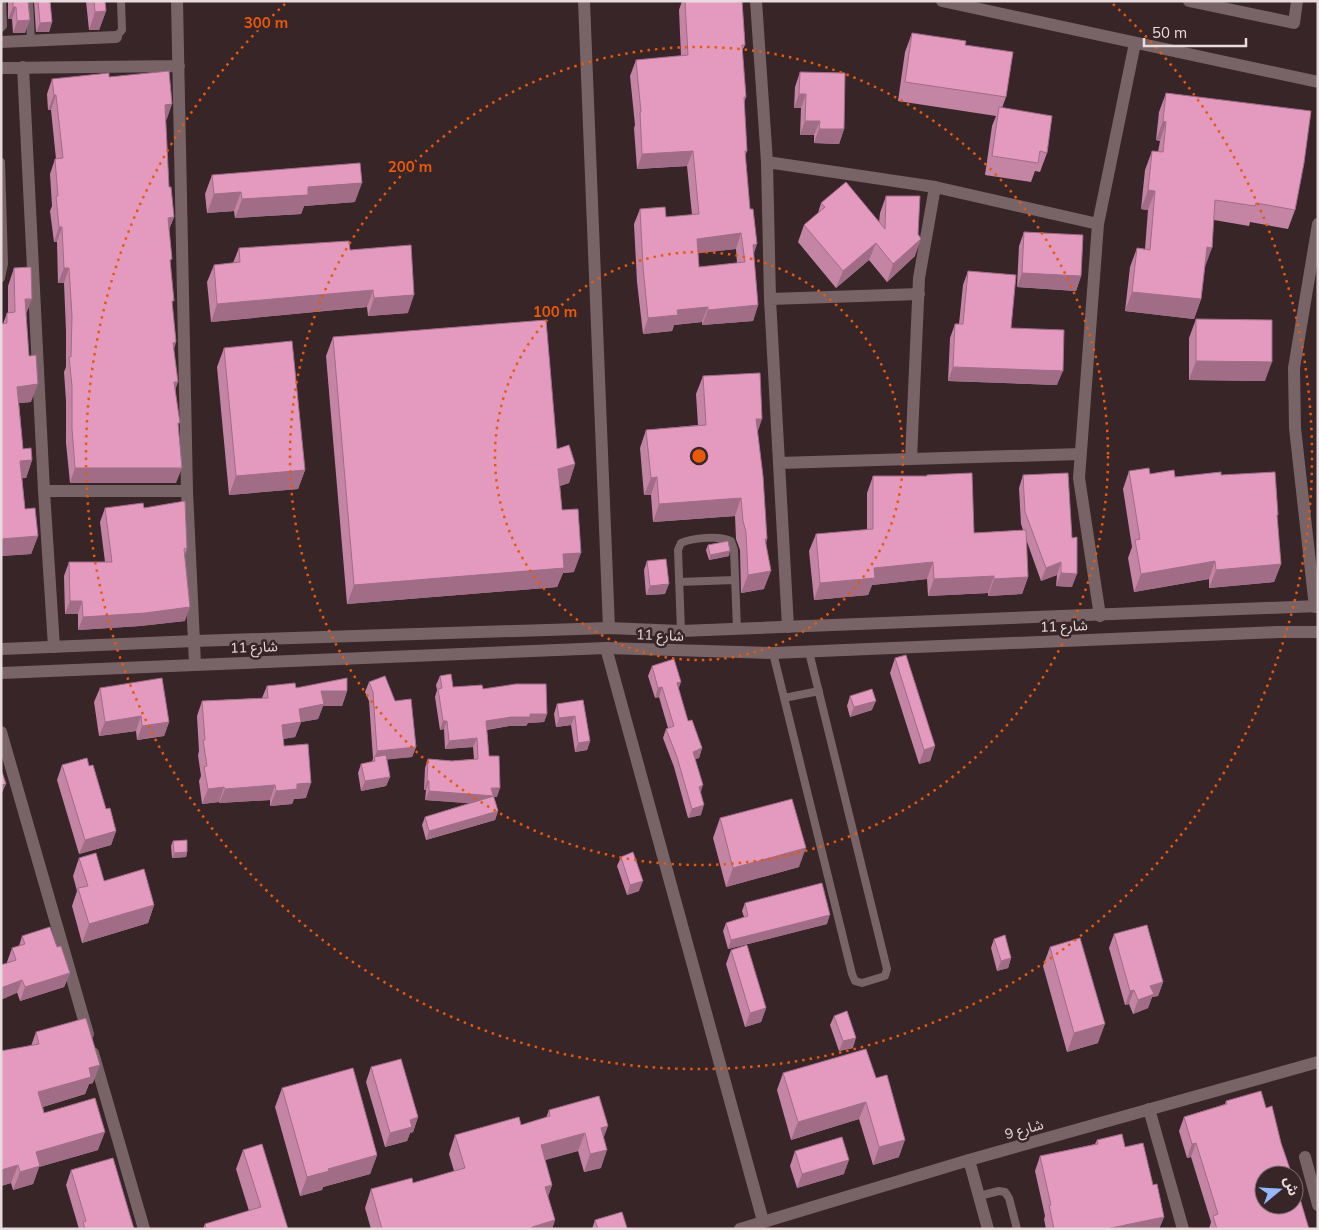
<svg xmlns="http://www.w3.org/2000/svg" width="1319" height="1230" font-family="Mulish,'Noto Sans Arabic',sans-serif">
<style>
.lines{fill:none;stroke-linecap:round;stroke-linejoin:round}
.service{stroke:#786366;stroke-width:8}
.minor{stroke:#786366;stroke-width:12}
.tertiary{stroke:#786366;stroke-width:12}
.wall{fill:#c484a4;fill-rule:evenodd}
.shaded-wall{fill:#a06c86}
.building{fill:#e49abf;stroke:#a06c86;fill-rule:evenodd}
.ring{fill:none;stroke:#e8590c;stroke-width:2.5;stroke-dasharray:2.5 5}
.labels{text-anchor:middle;dominant-baseline:central;stroke-width:5;stroke-linejoin:round;paint-order:stroke}
.street-label{font-size:14px;fill:#e8dbdd;stroke:#372528}
.centre{fill:#e8590c;stroke:#372528;stroke-width:2.5}
.ring-label{font-size:15px;text-anchor:middle;font-weight:bold;fill:#e8590c;stroke:#372528;stroke-width:5;stroke-linejoin:round;paint-order:stroke}
</style>
<rect width="100%" height="100%" fill="#372528"/>
<g class="lines">
<path class="service" d="M29 1 31 40
M1 28 3 26 2 1
M116 37 122 30 121 1
M1 162 4 264 1 278
M679 582 735 580
M681 631 678 550 681 543C691 538 720 535 731 541L734 550 737 629
M773 653 852 974 855 981 862 983 885 976 887 969 809 652
M784 698 819 691
M979 1196 999 1191 1005 1192 1009 1198 1017 1229"/>
<path class="minor" d="M177 1 187 491 195 664
M584 1 609 628
M756 1 767 162 770 299 788 627
M942 1 1318 82
M1189 1 1294 23 1297 1
M1 42 116 37
M23 67 44 491 54 647
M1 68 179 66
M767 162 935 187 1098 224
M770 299 919 294
M911 459 919 278 935 187
M779 463 1080 454
M44 491H187
M1315 607 1295 428 1294 368 1318 224
M1100 616 1079 478 1098 224 1135 43
M606 648 763 1221
M1 732 88 1034
M93 1053 144 1229
M1149 1109 1183 1229
M1305 1157 1318 1205
M969 1160 988 1229"/>
<path class="tertiary" d="M1 649 195 641 609 628 681 631 1318 606
M1 673 606 648 773 653 1279 632H1318
M740 1229 969 1160 1318 1062"/>
</g>
<path class="wall" d="M8 1H28L25 33H13L12 19H8Z
M34 1H50L52 22 49 32H36Z
M86 1H105L106 11 99 30H89Z
M682 1H742L745 45 742 51 746 97 744 103 747 151 745 156 758 305 753 321 702 325V322L674 325 672 331 643 334 637 282 634 224 640 209 666 217 692 215 687 166 637 169 634 128 635 125 630 76 636 60 681 56 679 10ZM736 249 737 263 699 267 698 253Z
M912 33 965 45 1006 97 1002 108 1047 153 1040 172 1035 171 1031 182 985 175 992 126 996 116 898 101 905 52Z
M800 72 844 129 839 144 814 143V135H800L801 108H794L795 87Z
M109 77 167 119 165 120 169 187 174 217 169 229 172 306 176 342 174 349 175 389 178 428 176 483H70L66 443V401L64 372 66 367V331L64 283H58L57 242H54L50 211 52 206 50 174 55 159H56L51 110H48L47 94 52 79Z
M1166 93 1295 210 1288 229 1250 222 1249 226 1214 220 1205 267 1201 299 1194 319 1125 311 1130 267 1137 248 1145 249 1148 210 1141 209 1145 170 1152 151 1158 152 1160 141 1156 140 1159 112Z
M212 175 355 202 304 206 301 214 235 218 234 211 207 213 205 194Z
M886 196 915 256 887 282 869 260 836 288 798 242 804 225 818 213 821 203 879 222 880 213Z
M1024 232 1081 276 1076 291 1017 287 1019 246Z
M239 248 350 250 408 313 368 316 367 307 211 322 207 282 214 265 233 263Z
M14 268 26 314 31 402 19 403 23 449 32 460 26 478H22L25 509 38 536 31 554 1 556 3 324 7 313H8V286Z
M968 271 1011 328 1057 385 948 381 950 338 955 324H959L963 285Z
M1196 319 1265 381 1189 380V338Z
M333 337 557 449 575 464 569 483 560 486 562 510 574 572 563 573 557 587 347 604 326 356Z
M224 348 305 470 298 489 229 495 217 367Z
M703 376 757 433 767 539 766 544 764 589 741 593 740 550 736 539 735 516 653 522 651 495H644L640 448 646 430 698 425 696 394Z
M1129 471 1150 474 1175 477 1221 475 1277 519 1281 564 1274 582 1209 588V579L1134 592 1128 558 1132 547 1123 489Z
M927 475 974 533 1023 530 1021 524 1019 488 1023 475 1072 587 1056 586 1057 575 1041 581 1026 539 1028 577 1022 594 988 596V593L928 596 927 579 872 585 868 595 814 600 809 551 816 534 867 530V493L873 476H926Z
M105 508H144L187 548 185 555V621L140 626 78 630V614H65L64 576 69 562H105L100 522Z
M708 545 729 556 709 560 706 550Z
M647 561 665 594 646 595 644 570Z
M895 658 935 746 930 761 919 764 890 673Z
M652 666 678 689 688 721 702 748 699 758 695 759 701 792V815L688 818 674 767 663 738 666 729 668 728 659 697 655 698 648 676Z
M440 676 453 687 483 689 547 714 544 722 528 723 526 726H509L487 730 489 756 497 797H494L498 811 495 820 426 840 422 825 425 817 470 803 425 800 426 790H424L425 768 428 759 452 761 474 759 473 747 445 749 444 729 440 730 435 697 437 690 436 685Z
M369 682 416 747 412 757 387 759 390 777 386 786 361 791 358 773 361 764 372 762 373 758 369 701 365 692Z
M267 686 347 691 342 706H323L318 719 301 722 295 737 283 739 284 746 306 798 294 799 292 804 270 806V800L219 803V802L202 804 199 781 201 776 198 755 199 751 197 716 202 701 262 698Z
M100 688 169 722 164 736 137 740 136 731 99 736 94 702Z
M850 696 872 710 850 717 847 706Z
M583 700 590 741 587 750 575 752 571 725 556 727 554 714 557 704Z
M62 765 89 766 106 809 116 831 111 845 79 854 57 780Z
M720 818 799 867 726 887 713 838Z
M173 841 187 852 186 857 172 858 171 846Z
M621 857 639 891 627 895 617 866Z
M79 858 104 881 154 905 148 923 82 943 72 906 77 891 73 876Z
M745 903 827 924 728 949 723 931 726 923 744 917 742 911Z
M1114 934 1163 982 1158 996 1152 997 1148 1008 1133 1014 1129 1004 1125 1005 1109 948Z
M22 936 57 947 70 973 64 987 20 1001 7 962 12 948 19 946Z
M994 939 1011 958 1008 968 997 971 991 948Z
M1050 947 1098 1043 1067 1052 1043 966Z
M731 950 766 1008 761 1022 745 1027 726 964Z
M834 1016 853 1048 839 1051 830 1025Z
M36 1032 93 1083 89 1084 85 1094 43 1107 44 1113 98 1150 39 1167 33 1184 13 1190 11 1183 1 1186V1051L31 1046Z
M866 1049 899 1157 873 1165 859 1119 791 1140 777 1090 783 1073Z
M371 1067 418 1117 413 1132 410 1133 407 1141 385 1147 366 1082Z
M282 1088 377 1155 370 1174 323 1187 322 1190 300 1196 275 1107Z
M1226 1101 1266 1108 1281 1143 1309 1229H1209L1211 1222 1191 1157 1187 1158 1179 1131 1184 1117 1225 1104Z
M549 1110 604 1137 601 1168 584 1172 578 1151 545 1160 552 1185 548 1196 555 1220 552 1229H371L365 1208 371 1189 413 1183 454 1171 449 1154 455 1135 521 1125 546 1118Z
M1097 1140 1125 1147 1153 1185 1164 1217 1159 1229H1046L1044 1219 1045 1216 1035 1171 1040 1156 1095 1144Z
M243 1150 288 1229H203L205 1224 249 1211 236 1169Z
M795 1151 844 1174 797 1188 790 1166Z
M71 1170 134 1229H79L66 1185Z
M595 1220 627 1228V1229H592Z"/>
<path class="shaded-wall" d="M13 7H16L12 19H8Z
M106 11 99 30H89L95 12Z
M30 20 25 33H13L17 21Z
M52 22 49 32H36L40 23Z
M799 94H806L801 108H794Z
M54 95H56L51 110H48Z
M172 104 167 119 159 120 165 105Z
M805 121H820L814 135H800Z
M1163 121 1166 122 1160 141 1156 140Z
M819 129H844L839 144 814 143Z
M693 151 687 166 637 169 642 154Z
M362 183 355 202 304 206 301 214 235 218 242 199 308 187Z
M1148 190 1155 191 1148 210 1141 209Z
M241 192 234 211 207 213 214 194Z
M174 217 168 232V218Z
M59 227H62L57 242H54Z
M741 233 736 249 692 254 697 239Z
M921 239 915 256 887 282 893 264Z
M876 243 869 260 836 288 843 271Z
M757 244 752 260 753 245Z
M1207 247 1212 248 1205 267Z
M64 268H69L64 283H58Z
M1022 273 1081 276 1076 291 1017 287Z
M373 290 367 307 211 322 217 304Z
M1132 292 1201 299 1194 319 1125 311Z
M414 295 408 313 368 316 374 298Z
M25 299H32L25 317Z
M758 305 753 321 702 325 708 310Z
M708 307 702 322 674 325 672 331 643 334 648 318 677 310Z
M176 342 171 357 173 343Z
M1196 361 1272 362 1265 381 1189 380Z
M953 367 1063 371 1057 385 948 381Z
M174 382H178L173 397Z
M38 384 31 402 10 404 17 387Z
M756 419H762L756 437Z
M32 460 26 478 13 479 20 461Z
M575 464 569 483 551 488 558 469Z
M75 468H182L176 483H70Z
M305 470 298 489 229 495 236 476Z
M657 477 651 495H644L651 478Z
M741 498 735 516 653 522 659 504Z
M38 536 31 554 1 556V539Z
M730 551 729 556 709 560 710 555Z
M581 553 574 572 563 573 557 587 347 604 354 585 563 554Z
M1215 561 1209 579 1134 592 1141 574Z
M933 562 927 579 872 585 868 595 814 600 820 583 874 568Z
M1061 562 1057 575 1041 581 1046 568Z
M1281 564 1274 582 1209 588 1216 570Z
M771 571 764 589 741 593 748 575Z
M1061 573 1077 574 1072 587 1056 586Z
M994 576 988 593 928 596 934 579Z
M1028 577 1022 594 988 596 994 579Z
M669 584 665 594 646 595 650 586Z
M70 601H82L78 614H65Z
M190 607 185 621 140 626 78 630 83 617Z
M681 682 678 691 677 683Z
M662 687 659 697 655 698 658 688Z
M321 691H347L342 706H323L318 719 301 722 295 737 276 740 282 725 299 709Z
M876 701 872 710 850 717 854 707Z
M530 714H547L544 722 528 723 526 726H509L483 730 486 721Z
M141 716 136 731 99 736 105 722Z
M575 716 571 725 556 727 559 718Z
M443 721H447L444 729 440 730Z
M169 722 164 736 137 740 142 726Z
M477 738 473 747 445 749 449 741Z
M590 741 587 750 575 752 578 743Z
M935 746 930 761 919 764 924 750Z
M416 747 412 757 374 761V759L377 751Z
M702 748 699 758 689 761 693 752Z
M390 777 386 786 361 791 365 781Z
M427 781H429L426 790H424Z
M311 783 306 798 294 799 292 804 270 806 276 791 297 784Z
M6 784 2 793H1V785Z
M275 785 270 800 219 803 225 789Z
M703 785 700 795 699 787Z
M224 787 219 802 202 804 208 789Z
M500 788 497 797H493L490 805 425 800 429 791Z
M704 805 701 815 688 818 692 809Z
M498 811 495 820 426 840 429 831Z
M116 831 111 845 79 854 85 840Z
M806 848 799 867 726 887 733 868Z
M187 852 186 857 172 858 174 853Z
M643 881 639 891 627 895 630 885Z
M154 905 148 923 82 943 89 924Z
M830 915 827 924 728 949 731 940Z
M1011 958 1008 968 997 971 1001 961Z
M70 973 64 987 20 1001 25 987Z
M22 980 17 993 1 1000V988Z
M1163 982 1158 996 1152 997 1148 1008 1133 1014 1138 1000 1150 986Z
M1134 990 1129 1004 1125 1005 1130 991Z
M766 1008 761 1022 745 1027 750 1013Z
M1105 1024 1098 1043 1067 1052 1074 1033Z
M856 1038 853 1048 839 1051 843 1041Z
M100 1065 93 1083 89 1084 85 1094 32 1110 38 1092 89 1068Z
M866 1102 859 1119 791 1140 798 1122Z
M418 1117 413 1132 410 1133 407 1141 385 1147 390 1133 410 1120Z
M608 1126 601 1145V1128Z
M105 1132 98 1150 39 1167 33 1184 13 1190 20 1172 36 1152Z
M585 1133 578 1151 534 1163 541 1145Z
M905 1140 899 1157 873 1165 879 1147Z
M1196 1143 1191 1157 1187 1158 1192 1144Z
M607 1150 601 1168 584 1172 590 1154Z
M377 1155 370 1174 323 1187 322 1190 300 1196 307 1177 328 1169Z
M849 1160 844 1174 797 1188 802 1174Z
M18 1165 11 1183 1 1186V1170Z
M552 1185 546 1203 545 1187Z
M1164 1217 1159 1229H1106V1228Z
M555 1220 552 1229H531L532 1227Z"/>
<path class="building" d="M13 1H28L30 20 17 21 16 7H13Z
M38 1H50L52 22 40 23Z
M94 1H105L106 11 95 12Z
M685 1H742L745 45H742L746 97H744L747 151H745L750 209H753L757 244 753 245 758 305 708 310V307L677 310 678 315 648 318 643 267 640 209 665 207 666 217 699 214 693 151 642 154 640 112H641L636 60 688 55ZM741 233 745 262 699 267 697 239Z
M912 33 966 41 965 45 1013 52 1006 97 905 82Z
M169 71 172 104 165 105 169 187H171L174 217 168 218 172 259 170 260 174 301H172L176 342 173 343 178 382H174L180 423H178L182 468H75L72 428V386L69 357H71L72 316 69 268H64L62 227H59L56 196H58L55 159 63 158 56 95H54L52 79 109 73V77Z
M800 72 845 73 844 129H819L820 121H805L806 94H799Z
M1166 93 1311 111 1304 163 1295 210 1256 203 1255 206 1215 200 1212 248 1207 247 1201 299 1132 292 1137 248 1150 250 1155 191 1148 190 1152 151 1163 152 1166 122 1163 121Z
M999 107 1052 116 1047 153 1040 151 1038 163 992 156Z
M360 163 362 183 308 187V195L242 199 241 192 214 194 212 175Z
M846 182 885 229 886 196H920L918 234 921 239 893 264 876 243 843 271 804 225 825 207 821 203Z
M1024 232 1083 235 1081 276 1022 273Z
M349 241 350 250 411 245 414 295 374 298 373 290 217 304 214 265 240 262 239 248Z
M31 267 32 299H25L29 356 36 355 38 384 17 387 23 449 31 448 32 460 20 461 25 509 35 508 38 536 1 539V324L7 323V313L15 312 14 268Z
M968 271 1016 275 1011 328 1064 330 1063 371 953 367 955 324H963Z
M1196 319 1272 320V362L1196 361Z
M546 320 557 449 569 445 575 464 558 469 562 510 578 509 581 553 563 554 564 568 354 585 333 337Z
M292 341 305 470 236 476 224 348Z
M760 373 762 419H756L763 476 767 539H765L771 571 748 575 746 532 743 521 741 498 659 504 657 477 651 478 646 430 706 425 703 376Z
M1149 468 1150 474 1174 470 1175 477 1221 472V475L1275 472 1278 515H1277L1281 564 1216 570 1215 561 1141 574 1135 540 1140 539 1129 471Z
M972 473 974 533 1026 530 1028 577 994 579V576L934 579 933 562 874 568 875 578 820 583 816 534 873 529V476H927V475Z
M1068 473 1072 538 1077 537V574L1061 573V562L1046 568 1025 512 1023 475Z
M185 501 187 548 184 549 190 607 145 613 83 617 82 601H70L69 562H112L105 508 143 503 144 508Z
M728 541 730 551 710 555 708 545Z
M666 559 669 584 650 586 647 561Z
M906 655 935 746 924 750 895 658Z
M674 659 681 682 677 683 688 721 692 720 702 748 693 752 703 785 699 787 704 805 692 809 677 757 666 729 674 726 662 687 658 688 652 666Z
M451 674 453 687 482 685 483 689 516 684H546L547 714H530V717H512L486 721 489 756H499L500 788H491L498 811 429 831 425 817 494 796 429 791V781H427L428 759 452 761 478 759 477 738 449 741 447 721H443L438 689 442 688 440 676Z
M385 676 395 701 411 699 416 747 377 751 373 692 369 682Z
M162 678 169 722 142 726 141 716 105 722 100 688Z
M347 678V691H321L324 704 299 709 301 722 282 725 284 746 308 744 311 783 297 784V789L276 791 275 785 225 789 224 787 208 789 204 767 207 766 203 740H205L202 701 268 698 267 686 295 683 296 688Z
M872 689 876 701 854 707 850 696Z
M583 700 590 741 578 743 575 716 559 718 557 704Z
M386 755 390 777 365 781 361 764 375 761 374 757Z
M87 758 89 766 93 765 106 809 110 808 116 831 85 840 62 765Z
M1 772H2L6 784 1 785Z
M792 799 806 848 733 868 720 818Z
M187 840V852L174 853 173 841Z
M633 852 643 881 630 885 621 857Z
M96 853 104 881 144 869 154 905 89 924 78 888 88 886 79 858Z
M822 883 830 915 731 940 726 923 748 916 745 903Z
M1147 925 1163 982 1150 986 1154 994 1138 1000 1134 990 1130 991 1114 934Z
M50 927 57 947 61 946 70 973 25 987 22 980 1 988V965L16 960 12 948 25 944 22 936Z
M1005 935 1011 958 1001 961 994 939Z
M1080 938 1105 1024 1074 1033 1050 947Z
M747 945 766 1008 750 1013 731 950Z
M847 1011 856 1038 843 1041 834 1016Z
M86 1018 100 1065 89 1068 91 1077 38 1092 44 1113 95 1098 105 1132 36 1152 40 1166 20 1172 18 1165 1 1170V1051L39 1044 36 1032Z
M866 1049 876 1078 887 1075 905 1140 879 1147 866 1102 798 1122 783 1073Z
M401 1059 418 1117 410 1120 412 1127 390 1133 371 1067Z
M353 1068 377 1155 328 1169 329 1171 307 1177 282 1088Z
M1261 1091 1266 1108 1272 1106 1281 1143 1292 1175H1264V1205H1294V1179L1309 1229H1217L1213 1216 1218 1214 1196 1143 1192 1144 1184 1117 1227 1104 1226 1101Z
M599 1096 608 1126 601 1128 607 1150 590 1154 585 1133 541 1145 552 1185 545 1187 555 1220 532 1227V1229H382L371 1189 412 1178 413 1183 465 1168 455 1135 519 1117 521 1125 550 1116 549 1110Z
M1122 1134 1125 1147 1143 1143 1153 1185 1157 1184 1164 1217 1106 1229H1054L1049 1205H1051L1040 1156 1098 1144 1097 1140Z
M842 1137 849 1160 802 1174 795 1151Z
M262 1144 288 1229H206L205 1224 261 1207 243 1150Z
M113 1158 134 1229H85L83 1222 86 1221 71 1170Z
M622 1212 627 1228 623 1229H598L595 1220Z"/>
<g class="ring">
<circle cx="699" cy="456" r="204"/>
<circle cx="699" cy="456" r="409"/>
<path d="M1113 4A613 613 0 1 1 285 4"/>
</g>
<g class="labels">
<g class="street-label">
<text transform="translate(1064 626) rotate(-2)">شارع 11</text>
<text transform="translate(660 635) rotate(2)">شارع 11</text>
<text transform="translate(254 647) rotate(-2)">شارع 11</text>
<text transform="translate(1024 1129) rotate(-16)">شارع 9</text>
</g>
</g>
<circle cx="699" cy="456" r="8" class="centre"/>
<g class="ring-label">
<text x="266" y="28">300 m</text>
<text x="410" y="172">200 m</text>
<text x="555" y="317">100 m</text>
</g>
<rect width="1319" height="1230" fill="none" stroke="#e8dbdd" stroke-width="5"/>
<g transform="translate(1279 1190) rotate(72)"><circle r="24" fill="#372528" stroke="#7e6e70"/>
<path d="M0-4L9 19L0 12L-9 19Z" fill="#96b6fd"/>
<text y="-8" font-size="14" font-weight="bold" text-anchor="middle" fill="#e8dbdd">ش</text>
</g>
<path d="M1144 38v8h102v-8" fill="none" stroke="#e8dbdd" stroke-width="2.5"/>
<text x="1152" y="38" font-size="15" fill="#e8dbdd" stroke="#372528" stroke-width="4" paint-order="stroke">50 m</text>
</svg>
